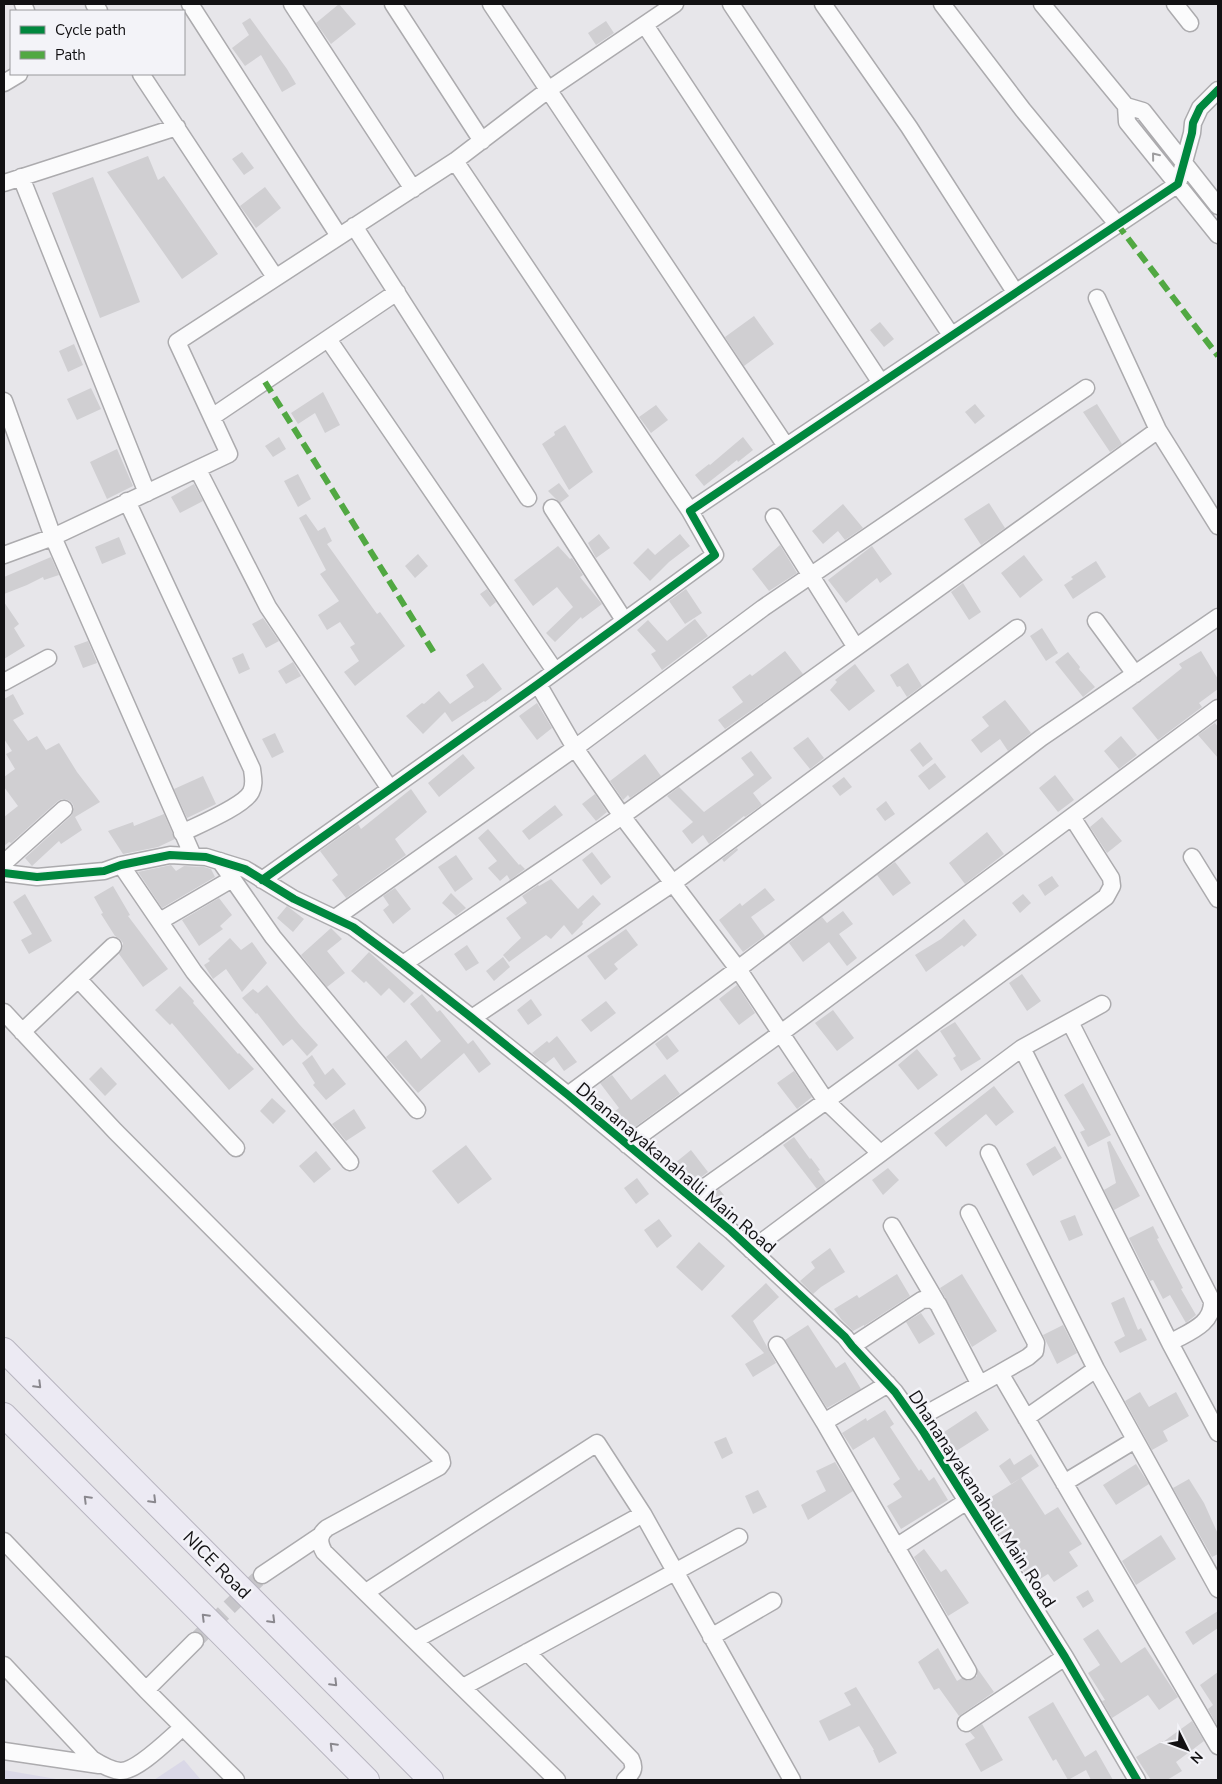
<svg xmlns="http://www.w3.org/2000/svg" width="1222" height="1784" font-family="'Nunito Sans',sans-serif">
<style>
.green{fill:#dad8e7}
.building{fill:#d0cfd2}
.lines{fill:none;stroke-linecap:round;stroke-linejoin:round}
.minor-tunnel{stroke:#c7c6ca;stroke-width:16;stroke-dasharray:16 8;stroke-linecap:butt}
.minor-casing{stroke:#acabae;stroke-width:19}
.highway-casing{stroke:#b7b4bf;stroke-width:26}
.minor{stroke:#fbfbfc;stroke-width:16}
.highway{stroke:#eceaf3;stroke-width:24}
.quiet{stroke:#51a842;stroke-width:6;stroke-dasharray:12 6;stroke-linecap:butt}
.cycleway-casing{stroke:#f3f3f8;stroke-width:11}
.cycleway{stroke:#00873e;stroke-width:8}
.oneway{stroke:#9e9d9f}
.oneway2{stroke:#8a888e}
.labels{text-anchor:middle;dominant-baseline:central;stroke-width:5;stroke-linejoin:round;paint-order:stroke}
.street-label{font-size:18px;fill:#121113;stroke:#f3f3f8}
</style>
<rect width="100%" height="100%" fill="#e7e6ea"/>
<path class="green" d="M184 1760 201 1780H154Z
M4 1770 62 1780H4Z"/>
<path class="building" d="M339 4 356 24 331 44 316 23Z
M250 18 287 69 296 84 282 92 261 55 245 66 232 48 249 35 242 23Z
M606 21 614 33 596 45 588 33Z
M242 152 254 168 244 175 232 159Z
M148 156 158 180 164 176 218 254 182 279 107 172Z
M93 177 140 302 100 318 52 193Z
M265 187 281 208 256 228 240 206Z
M754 316 774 344 744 366 725 337Z
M880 322 894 339 884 347 870 330Z
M74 344 83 365 68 372 59 351Z
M91 388 101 409 77 420 67 399Z
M323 392 340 425 325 433 315 413 298 424 291 413Z
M975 404 985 416 975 424 965 412Z
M1097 404 1122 444 1110 452 1083 412Z
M656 405 668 420 651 433 639 417Z
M565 425 593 472 569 490 542 444 555 435 554 432Z
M279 437 286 449 273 457 265 446Z
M743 437 753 450 738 462 737 460 704 486 695 475 709 464 710 465Z
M117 449 133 486 107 499 90 462Z
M298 474 311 499 298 507 284 481Z
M559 483 569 496 560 503 548 491Z
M194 484 203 501 180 513 171 497Z
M989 503 1005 528 981 545 964 519Z
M843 504 863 528 845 540 838 531 823 544 812 531Z
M306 514 318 531 325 527 332 541 327 544 377 614 380 612 405 646 355 686 344 672 359 661 350 647 355 644 340 622 327 630 318 615 339 601 320 574 326 570 299 518Z
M599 534 610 548 596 558 588 543Z
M680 534 690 546 669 562 650 581 633 563 648 548 655 555Z
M119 537 126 554 102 564 95 547Z
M780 545 797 573 769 591 752 569Z
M558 546 570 559 572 558 583 575 580 577 602 604 582 619 581 617 555 642 546 633 573 607 557 587 533 606 514 580Z
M872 546 892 574 880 583 877 578 846 603 828 580Z
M418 554 428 566 415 578 405 566Z
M1024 555 1043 580 1020 598 1001 573Z
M51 557 59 575 44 580 43 577 27 585 4 594V577Z
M1096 561 1106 577 1073 599 1064 585 1073 579 1071 577Z
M963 583 981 612 969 620 951 592Z
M487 589 496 602 490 607 480 594Z
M686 589 702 613 685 624 669 601Z
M4 602 19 624 14 628 25 646 4 659Z
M263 618 279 641 266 648 252 624Z
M695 619 708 636 662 670 651 654 656 651 637 630 648 620 667 641Z
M1042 628 1058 653 1046 661 1030 636Z
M88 641 97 663 83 668 74 646Z
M785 651 803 674 725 729 718 720 743 702 732 687 750 674 752 676Z
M1201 651 1218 679V689L1199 703 1202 707 1158 740 1132 708 1182 668 1179 664Z
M1068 652 1080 667 1079 669 1095 687 1083 697 1055 662Z
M243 653 250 669 239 674 232 658Z
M293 662 301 676 286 684 278 671Z
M483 663 502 689 485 702 484 701 452 722 445 712 423 734 406 716 422 703 424 704 439 691 450 704 474 687 466 675Z
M908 663 922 686 907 697 900 686 897 687 890 675Z
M855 664 875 691 849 711 830 690 837 682 835 680Z
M13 694 24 714 13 720 28 741 37 736 46 750 59 743 77 772 100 802 75 817 82 830 61 844 59 841 32 866 25 858 71 816 74 807 72 803 68 800 62 799 58 801 11 843 9 842 4 846V817L18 806 4 787V777L15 769 6 754 12 751 4 739V699Z
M1005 700 1031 733 1008 751 1000 739 981 753 971 740 989 726 982 717Z
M537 703 552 728 537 740 519 716Z
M1215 723 1218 727V758L1198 735Z
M275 733 284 752 272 758 262 739Z
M1121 736 1137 755 1119 769 1104 751Z
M808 737 824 758 810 769 793 748Z
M920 742 933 759 923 767 910 750Z
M751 751 772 778 753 793 762 805 745 817 744 816 709 844 703 835 692 844 682 831 693 822 667 796 679 787 704 812 754 775 741 758Z
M463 754 475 768 439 797 428 783Z
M645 754 661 776 630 798 628 795 623 800 610 781Z
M935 763 946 777 929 790 918 776Z
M1055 775 1074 800 1058 812 1039 788Z
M203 776 216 804 187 818 174 789Z
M844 777 852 787 840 796 832 786Z
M411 789 427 812 395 839 406 855 346 898 332 880 338 875 320 851 358 824 361 829Z
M595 794 607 812 596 821 582 804Z
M886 801 895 814 885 821 876 809Z
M555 805 563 815 529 840 522 831Z
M164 814 175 839 158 847 123 854 108 831 133 822 134 826Z
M1102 817 1122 841 1107 853 1090 827Z
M488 829 519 865 520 864 525 869 510 880 507 875 500 881 488 868 497 861 478 838Z
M987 832 1004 854 965 884 949 863Z
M737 848 738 850 724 862 722 859Z
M592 852 611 877 601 885 582 860Z
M456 855 473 879 455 892 438 867Z
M895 862 911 883 893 896 877 875Z
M171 865 176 871 184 866 204 867 211 869 215 877 162 908 138 872Z
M1052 876 1059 886 1045 896 1038 885Z
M551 879 578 909 593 895 601 904 582 922 583 924 572 935 564 925 551 939 546 935 509 962 503 955 521 938 506 918 527 903 522 896 538 885 539 886Z
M113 886 130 915 128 916 168 969 143 987 119 954 122 949 123 943 120 939 115 936 101 914 103 913 94 897Z
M395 888 411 909 393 924 383 910 389 905 383 896Z
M765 888 775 900 751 917 765 936 743 952 719 920 740 903 742 906Z
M451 893 466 908 456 916 442 903Z
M25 894 52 941 29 954 21 940 32 934 13 902Z
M1023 894 1031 903 1020 913 1012 903Z
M219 898 232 915 220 926 223 929 199 946 182 920Z
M287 906 304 919 293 932 277 918Z
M843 911 853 924 839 934 857 958 847 966 829 942 803 962 789 943 822 917 827 923Z
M964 919 977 935 964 947 962 945 926 972 915 955 941 939Z
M331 928 342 939 327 951 345 973 327 987 301 955Z
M626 929 638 945 614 964 618 969 605 980 587 956Z
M230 938 241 950 252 942 267 963 242 992 226 969 213 979 204 965 210 961 208 959Z
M467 945 479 963 466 971 454 954Z
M369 952 414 993 404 1003 389 988 381 996 366 981 364 983 351 971Z
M503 957 510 967 494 981 486 971Z
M1022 974 1041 1001 1027 1011 1009 983Z
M267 985 299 1024 318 1045 307 1056 292 1039 283 1046 257 1013 256 1014 242 998 253 989 258 993Z
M737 985 755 1013 739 1025 719 999Z
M180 986 194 1001 193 1003 238 1054 239 1053 254 1069 229 1090 172 1023 170 1025 155 1010Z
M422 994 437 1012 440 1010 468 1044 473 1040 491 1064 479 1073 464 1053 418 1093 386 1057 406 1040 421 1059 441 1041 410 1004Z
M531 999 542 1015 528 1025 517 1010Z
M606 1001 616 1013 591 1032 581 1020Z
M833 1010 854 1038 837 1051 815 1023Z
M955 1022 981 1059 961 1071 953 1058 956 1056 940 1031Z
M667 1035 679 1051 667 1060 655 1044Z
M557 1036 577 1062 564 1071 554 1057 545 1064 532 1053 547 1041 549 1043Z
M917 1049 938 1075 918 1090 898 1065Z
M312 1055 325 1075 333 1068 346 1084 326 1100 313 1085 315 1083 302 1063Z
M101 1067 117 1084 105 1096 89 1079Z
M794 1071 812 1097 797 1109 777 1083Z
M665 1074 680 1094 628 1132 613 1119 610 1115 619 1108 600 1083 612 1075 631 1100Z
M1083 1083 1111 1135 1088 1147 1080 1132 1085 1130 1064 1095Z
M994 1086 1014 1112 996 1126 986 1114 946 1147 934 1133Z
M272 1098 286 1111 273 1124 260 1111Z
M354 1109 366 1128 346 1141 332 1124Z
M794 1137 810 1159 811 1158 820 1170 818 1171 826 1182 817 1189 783 1145Z
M1110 1141 1140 1196 1114 1210 1104 1190 1116 1183 1107 1142Z
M466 1145 492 1179 458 1204 432 1171Z
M1055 1146 1062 1158 1033 1176 1026 1164Z
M691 1150 708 1172 692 1184 675 1163Z
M316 1151 331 1169 314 1183 299 1166Z
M888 1168 899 1180 883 1195 872 1180Z
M637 1178 649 1194 636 1204 624 1188Z
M719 1189 724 1195 714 1203 707 1198Z
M1075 1215 1083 1235 1069 1241 1060 1221Z
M659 1219 672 1236 657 1248 644 1230Z
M1153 1226 1159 1238 1157 1239 1183 1288 1181 1289 1196 1315 1186 1323 1170 1295 1163 1299 1153 1280 1150 1281 1129 1238Z
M699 1242 725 1266 702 1291 676 1267Z
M830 1248 845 1272 821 1287 813 1294 800 1281 815 1268 811 1262Z
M897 1274 910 1296 864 1326V1325L853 1331 841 1319 834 1309 857 1295 859 1298Z
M962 1274 997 1331 972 1347 940 1288Z
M766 1283 779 1297 753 1321 776 1363 753 1377 745 1364 764 1353 731 1316Z
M1124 1297 1138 1330 1141 1328 1147 1340 1120 1353 1114 1342 1125 1336 1111 1303Z
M921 1313 935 1334 919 1344 906 1322Z
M808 1325 836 1368 845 1362 861 1389 827 1408 785 1340Z
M1063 1325 1077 1353 1057 1364 1043 1335Z
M1140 1392 1149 1407 1176 1392 1189 1416 1163 1431 1168 1441 1152 1450 1125 1401Z
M885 1410 894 1424 890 1427 919 1471 921 1469 929 1481 934 1477 948 1500 901 1529 887 1506 902 1497 893 1484 900 1479 874 1437 853 1450 842 1433 866 1418 867 1421Z
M976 1411 989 1430 950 1455 938 1436Z
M726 1437 733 1453 722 1459 714 1442Z
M1031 1454 1039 1466 1021 1478 1045 1515 1058 1507 1082 1544 1069 1552 1078 1566 1054 1582 1048 1574 1032 1584 980 1504 1021 1478 1011 1484 999 1466 1010 1458 1014 1465Z
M835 1462 853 1491 808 1520 801 1505 826 1491 816 1471Z
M1136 1464 1149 1484 1116 1505 1103 1485Z
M1189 1479 1204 1503 1218 1534V1554L1212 1557 1173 1488Z
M758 1490 767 1507 753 1514 745 1496Z
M1161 1535 1176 1559 1136 1585 1122 1561Z
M924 1549 941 1572 946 1569 969 1603 948 1616 914 1557Z
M1088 1590 1094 1601 1083 1608 1076 1597Z
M1218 1611V1628L1193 1645 1185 1632Z
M1098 1629 1121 1663 1145 1647 1178 1697 1159 1710 1148 1695 1112 1718 1102 1701 1105 1700 1088 1673 1100 1665 1083 1639Z
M938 1648 957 1681 962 1678 968 1681 973 1679 977 1676V1668L994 1692 959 1716 939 1688 934 1690 918 1662Z
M1218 1672V1727L1208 1709 1213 1705 1200 1685Z
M856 1687 897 1753 879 1763 873 1750H874L859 1726 829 1741 819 1721 851 1705 844 1693Z
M1053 1702 1085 1757 1096 1750 1113 1780H1091L1086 1770 1068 1780 1056 1759 1053 1761 1028 1717Z
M1192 1721 1204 1741 1176 1762 1182 1771 1167 1780H1151L1136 1757 1163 1741V1742Z
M982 1724 1003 1760 981 1772 965 1744 975 1738 970 1732Z"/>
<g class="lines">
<path class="minor-tunnel" d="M195 1641 262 1575"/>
<g class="minor-casing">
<path id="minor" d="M23 4 26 11
M94 4 99 11
M190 4 339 236
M292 4 413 189
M393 4 482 141
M491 4 786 446
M731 4 951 335
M823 4 909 127 1015 292
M942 4 1023 110 1117 224
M1042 4 1126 106
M1175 4 1190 23
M645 25 881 383
M141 74 275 277
M4 83 19 74
M455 161 690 511
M21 177 147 493
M4 183 177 127
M1218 206 1143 111 1126 106 1127 122 1218 235
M354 226 528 498
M1097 298 1158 430 1218 526
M328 339 555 671
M4 401 53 537 4 555
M212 417 397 292
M198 470 268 607 390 789
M127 501 252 769C253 778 255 784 251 792 244 806 198 825 182 833
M552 508 624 620
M774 517 855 646
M1096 621 1135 674
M4 682 48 658
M538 684 575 748 622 816 738 969 826 1101 880 1153
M193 856 53 537 229 454 177 342 455 161 548 90 675 4
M1192 857 1218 899
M220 861 273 937 417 1110
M4 863 64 809
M121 865 194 972 350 1162
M4 873 37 877 104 871 121 865 170 855 206 857 245 869 294 899 353 927 403 964 472 1018 568 1095 731 1231 845 1337 852 1346 895 1392 924 1433 1065 1657 1137 1780
M262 880 538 684 715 555 690 511 1178 184 1192 133 1193 123 1200 108 1218 90
M335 918 575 748 763 608 1086 388
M160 921 232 879
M403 964 622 816 1158 430
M78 979 236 1148
M4 1012 115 1131 441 1458 442 1463 439 1467 327 1528C318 1535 319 1543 324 1552L557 1780
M472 1018 673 883 1017 628
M1070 1022 1212 1301C1213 1325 1188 1332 1170 1343
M22 1032 113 946
M1022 1048 1102 1004
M568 1095 738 969 1041 738 1218 617
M627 1145 781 1033 1218 708
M989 1153 1096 1369 1218 1589
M691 1197 826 1101 1106 897 1112 886 1111 878 1072 817
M969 1213 1036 1343 1035 1351 1028 1357 1000 1373
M892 1226 936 1301
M751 1250 1022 1048 1170 1343 1218 1433
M777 1345 824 1422 968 1671
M852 1346 922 1300 932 1299 938 1304 979 1383
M1026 1418 1096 1369
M915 1420 1000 1373 1218 1746
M824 1422 888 1384
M1064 1483 1135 1440
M4 1541 146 1690 236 1780
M896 1547 967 1501
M262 1575 320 1536
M366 1592 597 1443 643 1514 792 1780
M711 1637 773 1601
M415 1640 643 1514
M527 1652 631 1759C636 1769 632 1773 625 1780
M4 1665 92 1759C100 1764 110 1770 120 1771 137 1772 170 1738 183 1727
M463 1687 739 1537
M146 1690 195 1641
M966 1723 1065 1657
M4 1751 99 1765"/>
</g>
<g class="highway-casing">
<path id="highway" d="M4 1350 431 1780
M4 1415 367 1780"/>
</g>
<use href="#minor" class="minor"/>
<use href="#highway" class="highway"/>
<path class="quiet" d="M1117 224 1218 356
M265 382 436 656"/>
<g class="cycleway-casing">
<path id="cycleway" d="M4 873 37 877 104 871 121 865 170 855 206 857 245 869 294 899 353 927 403 964 472 1018 568 1095 731 1231 845 1337 852 1346 895 1392 924 1433 1065 1657 1137 1780
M262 880 538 684 715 555 690 511 1178 184 1192 133 1193 123 1200 108 1218 90"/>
</g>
<use href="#cycleway" class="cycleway"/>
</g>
<defs><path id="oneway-chevron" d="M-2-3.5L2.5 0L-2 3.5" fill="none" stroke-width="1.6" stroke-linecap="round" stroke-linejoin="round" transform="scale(1.25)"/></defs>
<use class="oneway" href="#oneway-chevron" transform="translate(1155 156) rotate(-129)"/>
<g class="oneway2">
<use href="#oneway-chevron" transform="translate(38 1385) rotate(45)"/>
<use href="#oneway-chevron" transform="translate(87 1499) rotate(-135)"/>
<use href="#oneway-chevron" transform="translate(153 1500) rotate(45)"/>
<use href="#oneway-chevron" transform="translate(205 1617) rotate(-135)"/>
<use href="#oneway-chevron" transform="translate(272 1620) rotate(45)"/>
<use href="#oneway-chevron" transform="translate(334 1683) rotate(45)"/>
<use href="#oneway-chevron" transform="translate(333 1746) rotate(-135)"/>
</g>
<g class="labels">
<g class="street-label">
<text transform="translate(676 1168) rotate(40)">Dhananayakanahalli Main Road</text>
<text transform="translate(982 1499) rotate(57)">Dhananayakanahalli Main Road</text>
<text transform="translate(217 1565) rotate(45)">NICE Road</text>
</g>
</g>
<rect width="1222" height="1784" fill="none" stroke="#121113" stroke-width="10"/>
<rect x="10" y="10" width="175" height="65" fill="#f3f3f8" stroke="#99999c"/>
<rect x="20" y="26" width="25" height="8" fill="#00873e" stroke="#99999c"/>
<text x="55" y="35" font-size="15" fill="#121113">Cycle path</text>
<rect x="20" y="51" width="25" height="8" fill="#51a842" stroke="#99999c"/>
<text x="55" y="60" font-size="15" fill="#121113">Path</text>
<g transform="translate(1187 1749) rotate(132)" stroke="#f3f3f8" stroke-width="4" paint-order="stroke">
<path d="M0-4L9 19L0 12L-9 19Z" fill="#121113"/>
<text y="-8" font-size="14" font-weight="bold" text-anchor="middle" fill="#121113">N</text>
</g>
</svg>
